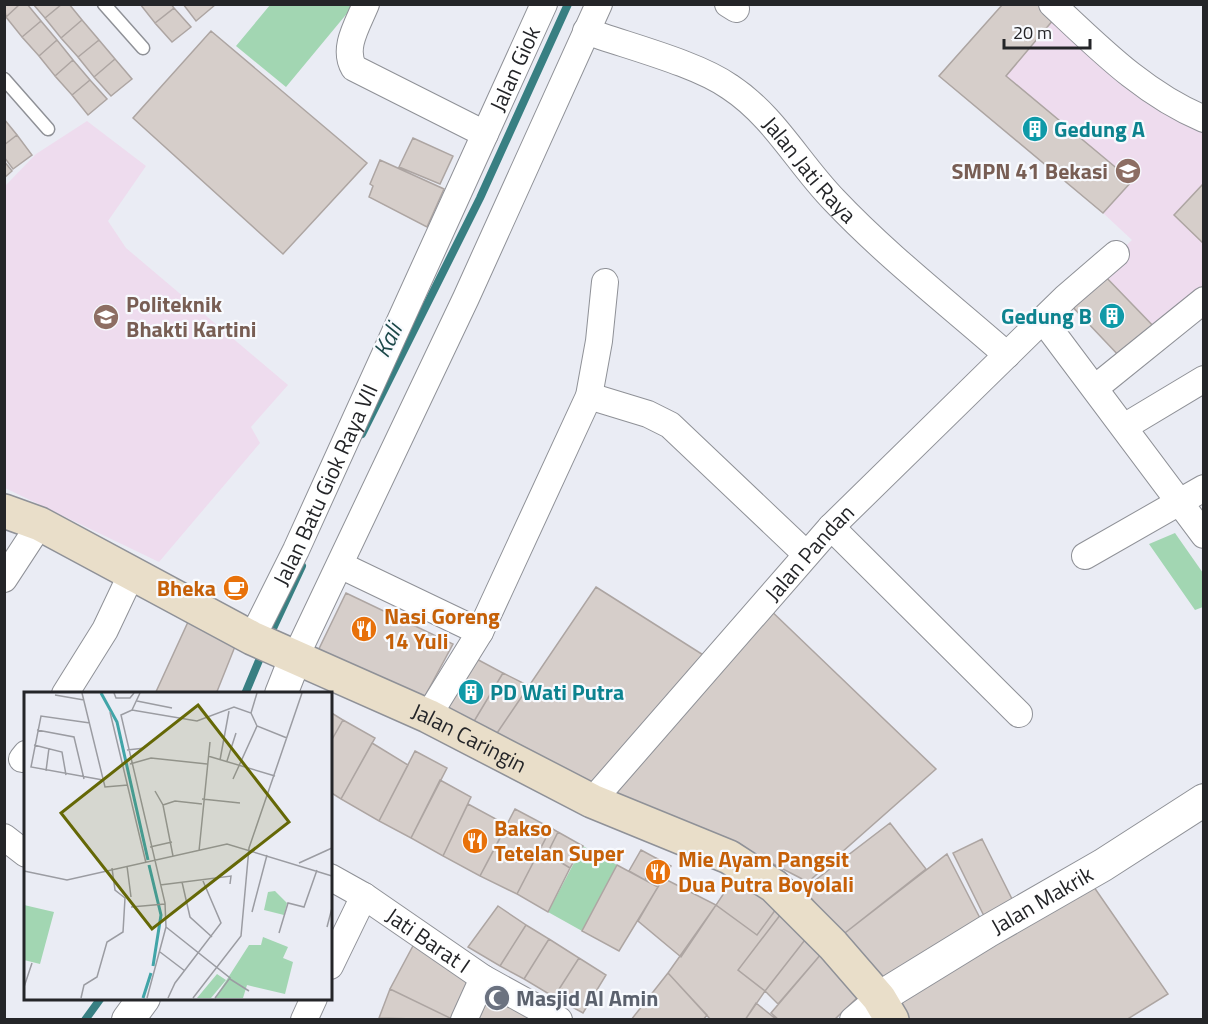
<svg xmlns="http://www.w3.org/2000/svg" width="1208" height="1024" font-family="'Titillium Web',sans-serif">
<style>
.education{fill:#eedcee}
.green{fill:#a2d6b2}
.lines{fill:none;stroke-linecap:round;stroke-linejoin:round}
.stream{stroke:#387f82;stroke-width:8}
.building{fill:#d6ceca;stroke:#ada5a2;stroke-width:1.5}
.service-casing{stroke:#8f9197;stroke-width:15}
.minor-casing{stroke:#8f9197;stroke-width:28}
.tertiary-casing{stroke:#8f9197;stroke-width:34}
.secondary-casing{stroke:#8f9197;stroke-width:36}
.service{stroke:#fff;stroke-width:12}
.minor{stroke:#fff;stroke-width:26}
.tertiary{stroke:#fff;stroke-width:32}
.secondary{stroke:#e9dec9;stroke-width:33}
.labels{text-anchor:middle;dominant-baseline:central;stroke-width:4.5;stroke-linejoin:round;paint-order:stroke}
.street-label{font-size:22px;fill:#242528;stroke:#f8fafe}
.culture-label{font-size:22px;font-weight:bold;fill:#0d838f;stroke:#f8fafe;text-anchor:start}
.education-label{font-size:22px;font-weight:bold;fill:#785e54;stroke:#f8fafe;text-anchor:end}
.food-label{font-size:22px;font-weight:bold;fill:#c56008;stroke:#f8fafe;text-anchor:start}
.worship-label{font-size:22px;font-weight:bold;fill:#5b616d;stroke:#f8fafe;text-anchor:start}
.water-label{font-size:24px;font-style:italic;fill:#1b4849;stroke:#f8fafe}
.inset-river{fill:none;stroke:#41a5a8;stroke-width:3}
.inset-road{fill:none;stroke:#9b9ca2;stroke-width:1.5}
.view{fill:#656806;fill-opacity:0.15;stroke:#656806;stroke-width:3}
.inset-edge{fill:none;stroke:#242528;stroke-width:3}
</style>
<rect width="100%" height="100%" fill="#eaecf4"/>
<path class="education" d="M1003 5H1038L1153 106 1203 130V293L1122 359 1067 301 1132 240 1103 213 939 76Z
M87 121 146 166 108 221 126 248 288 385 251 427 260 443 159 562 5 488V186L36 154Z"/>
<path class="green" d="M270 5H354L286 87 236 46Z
M1175 533 1203 573V607L1195 610 1149 544Z
M583 846 617 865 582 931 548 912Z"/>
<g class="lines">
<path class="stream" d="M362 434 480 198 568 4
M268 639 302 566
M245 694 263 651
M85 1020 101 998"/>
</g>
<path class="building" d="M4 4H20L6 17Z
M20 4H27L41 21 22 37 6 17Z
M33 4H62L45 18Z
M62 4H69L82 20 61 38 45 18Z
M140 4H171L174 8 155 23Z
M183 4H215V5L196 21Z
M1003 4H1038L1054 19 1006 76 1132 181 1103 213 939 76Z
M174 8 191 27 172 42 155 23Z
M82 20 99 40 78 57 61 38Z
M41 21 57 40 39 56 22 37Z
M211 31 367 163 283 254 133 118Z
M57 40 73 60 55 76 39 56Z
M99 40 115 59 94 77 78 57Z
M115 59 132 79 111 96 94 77Z
M73 60 90 80 72 95 55 76Z
M90 80 107 99 88 115 72 95Z
M4 119 17 135 4 145Z
M17 135 32 155 13 169 4 157V145Z
M413 138 453 156 440 184 399 167Z
M380 160 444 189 427 227 369 197 373 186 370 184Z
M4 161 12 171 4 178Z
M1204 183V244L1174 215Z
M1100 271 1158 331 1122 359 1067 301Z
M596 587 708 658 595 786 495 736Z
M346 593 453 644 418 709 316 655Z
M765 605 936 769 808 882 721 837 604 794Z
M188 622 236 644 216 694H155Z
M471 656 503 673 470 728 441 712Z
M503 673 529 686 495 736 470 728Z
M330 712 343 720 330 743Z
M343 720 375 738 341 799 330 792V743Z
M372 743 408 765 379 821 341 799Z
M415 751 447 768 411 838 379 821Z
M440 780 471 797 443 856 411 838Z
M468 804 507 825 480 876 443 856Z
M515 809 551 828 517 894 480 876Z
M890 823 926 869 841 936 804 889Z
M551 828 558 832 547 854 570 868 548 912 517 894Z
M558 832 583 846 570 868 547 854Z
M982 839 1015 905 986 920 953 853Z
M641 850 656 858 645 880 629 871Z
M947 854 982 922 882 980 841 936Z
M656 858 671 866 658 887 645 880Z
M617 865 658 887 619 951 582 931Z
M736 875 779 905 757 935 716 905Z
M1087 877 1168 994 1126 1020H903L893 1004Z
M663 878 716 905 681 957 638 921Z
M716 905 757 935 779 905 784 910 738 970 765 991 745 1020H711L668 973Z
M498 906 526 925 500 966 468 947Z
M784 910 808 936 765 991 738 970Z
M526 925 549 939 524 979 500 966Z
M808 936 822 953 778 1004 765 991Z
M549 939 579 958 554 997 524 979Z
M414 944 471 979 452 1019 390 989Z
M822 953 860 995 834 1020H779L771 1013Z
M579 958 606 975 583 1013 554 997Z
M668 973 707 1015 703 1020H631Z
M390 989 452 1019 451 1020 379 1018Z
M491 989 543 1020H478Z
M756 1003 777 1020H745Z"/>
<g class="lines">
<g class="service-casing">
<path id="service" d="M104 4 143 48
M4 79 48 129"/>
</g>
<g class="minor-casing">
<g id="minor">
<path d="M366 4C358 24 342 48 354 68L485 134"/>
<path d="M728 4 736 9"/>
<path d="M1052 4C1099 48 1144 94 1204 119"/>
<path id="s1" d="M586 31C627 46 696 63 730 87 774 116 798 163 834 200 887 256 949 304 1007 355"/>
<path d="M1043 320 1204 535"/>
<path d="M1095 388 1204 300"/>
<path d="M589 396 648 414 670 425 806 554"/>
<path d="M1124 427 1204 379"/>
<path d="M831 527 1019 714"/>
<path d="M1085 556 1204 488"/>
<path d="M340 565 480 632"/>
<path d="M4 579 40 524"/>
<path id="s2" d="M252 638 296 550 544 4"/>
<path d="M296 656 466 298 599 4"/>
<path d="M65 694 105 630 132 573"/>
<path d="M428 716 480 632 589 396 599 341 605 282"/>
<path d="M22 759 26 754"/>
<path id="s3" d="M592 801 831 527 1066 297 1116 254"/>
<path d="M4 837 26 854"/>
<path id="s4" d="M330 877 364 896 483 978 559 1020"/>
<path d="M330 966 364 896"/>
<path d="M304 1020 314 998"/>
<path d="M464 1020 483 978"/>
<path d="M853 1020 879 998"/>
</g>
</g>
<g class="tertiary-casing">
<g id="tertiary">
<path d="M281 694 296 656"/>
<path id="s5" d="M879 998 988 931 1103 865 1204 800"/>
<path d="M128 1020 144 998"/>
</g>
</g>
<g class="secondary-casing">
<g id="secondary">
<path id="s6" d="M4 511 40 524 252 638 428 716 592 801 729 857 774 886 833 945 879 998 892 1020"/>
</g>
</g>
<use href="#service" class="service"/>
<use href="#minor" class="minor"/>
<use href="#tertiary" class="tertiary"/>
<use href="#secondary" class="secondary"/>
</g>
<defs>
<g id="building-disc" transform="scale(1.35)"><circle r="9.5" fill="#0f9aa8" stroke="#f8fafe"/><path d="M-4-6H4V6H1V3H-1V6H-4ZM-2.5-4.3h1.7v1.8h-1.7ZM.8-4.3h1.7v1.8H.8ZM-2.5-1h1.7V.8h-1.7ZM.8-1h1.7V.8H.8Z" fill="#fff"/></g>
<g id="school-disc" transform="scale(1.35)"><circle r="9.5" fill="#8d6e63" stroke="#f8fafe"/><path d="M0-5L7-2L0 1L-7-2ZM-4 1L0 2.5L4 1V4Q0 6-4 4Z" fill="#fff"/></g>
<g id="cafe-disc" transform="scale(1.35)"><circle r="9.5" fill="#e8710a" stroke="#f8fafe"/><path d="M-5.5-4.5H6V0H3Q3 3.5 0 3.5H-2.5Q-5.5 3.5-5.5 0ZM3-3.2v2h1.7v-2ZM-6 4.5H4V6H-6Z" fill="#fff"/></g>
<g id="restaurant-disc" transform="scale(1.35)"><circle r="9.5" fill="#e8710a" stroke="#f8fafe"/><path d="M-5-6h1v4h1v-4h1v4h1v-4h1v5L-1.5 .5V6h-2V.5L-5-1ZM5-6V6H3V1.5H1.5Q1.5-4 5-6Z" fill="#fff"/></g>
<g id="mosque-disc" transform="scale(1.35)"><circle r="9.5" fill="#6b7280" stroke="#f8fafe"/><path d="M3.5-4.9A6 6 0 1 0 3.5 4.9A5 5 0 1 1 3.5-4.9Z" fill="#fff"/></g>
</defs>
<g fill-rule="evenodd">
<use href="#building-disc" x="1035" y="129"/>
<use href="#school-disc" x="1128" y="171"/>
<use href="#building-disc" x="1112" y="316"/>
<use href="#school-disc" x="106" y="317"/>
<use href="#cafe-disc" x="236" y="588"/>
<use href="#restaurant-disc" x="364" y="629"/>
<use href="#building-disc" x="471" y="692"/>
<use href="#restaurant-disc" x="475" y="841"/>
<use href="#restaurant-disc" x="658" y="872"/>
<use href="#mosque-disc" x="497" y="998"/>
</g>
<g class="labels">
<g class="street-label">
<text stroke="none"><textPath href="#s2" startOffset="627">Jalan Giok</textPath></text>
<text stroke="none"><textPath href="#s1" startOffset="270">Jalan Jati Raya</textPath></text>
<text stroke="none"><textPath href="#s2" startOffset="170">Jalan Batu Giok Raya VII</textPath></text>
<text stroke="none"><textPath href="#s3" startOffset="330">Jalan Pandan</textPath></text>
<text stroke="none"><textPath href="#s6" startOffset="518">Jalan Caringin</textPath></text>
<text stroke="none"><textPath href="#s5" startOffset="190">Jalan Makrik</textPath></text>
<text stroke="none"><textPath href="#s4" startOffset="117">Jati Barat I</textPath></text>
</g>
<g class="culture-label">
<text x="1054" y="129">Gedung A</text>
<text x="1092" y="316" text-anchor="end">Gedung B</text>
<text x="490" y="692">PD Wati Putra</text>
</g>
<g class="education-label">
<text x="1108" y="171">SMPN 41 Bekasi</text>
<text x="126" y="304" text-anchor="start">Politeknik<tspan x="126" dy="25">Bhakti Kartini</tspan></text>
</g>
<g class="food-label">
<text x="216" y="588" text-anchor="end">Bheka</text>
<text x="384" y="616">Nasi Goreng<tspan x="384" dy="25">14 Yuli</tspan></text>
<text x="494" y="828">Bakso<tspan x="494" dy="25">Tetelan Super</tspan></text>
<text x="678" y="859">Mie Ayam Pangsit<tspan x="678" dy="25">Dua Putra Boyolali</tspan></text>
</g>
<g class="worship-label">
<text x="516" y="998">Masjid Al Amin</text>
</g>
<g class="water-label">
<text transform="translate(387 340) rotate(-64)">Kali</text>
</g>
</g>
<g transform="translate(24 692)">
<rect width="308" height="308" fill="#eaecf4"/>
<path d="M251 199 263 211 260 223 240 218 244 200ZM0 213 30 220 16 272 0 268ZM239 245 264 255 259 266 269 270 261 302 223 293 219 306H191L225 253H237ZM193 282 202 288 187 306H173Z" fill="#a2d6b2"/>
<path class="inset-river" d="M77 1 93 30 124 168M125 173 137 223 129 274M119 306 127 281"/>
<path class="inset-road" d="M58 1 81 95 104 93M90 1 92 6H106L110 1M31 3 60 8M113 9 148 16M108 18 116 1M86 20 122 171M227 21 233 1M66 31 17 24 7 75 79 88M13 38 50 45 60 87M10 53 38 60 42 83M103 58 121 56M184 64 251 84M196 68 205 19M203 69 212 41M106 72 127 66 183 72M22 79 25 56M209 87 233 34M131 99 139 113 149 164M178 107 216 111M139 113 151 109 178 112M126 155 148 150M175 159 186 50M275 171 308 156M103 174 107 205M0 179 43 188 203 152 308 184M158 190 166 225 188 245M136 193 207 184 206 192M107 215 141 212M228 220 243 163M303 235 308 216M255 241 264 211 280 215 293 178M136 260 161 279M206 287 225 299M0 295 8 271M57 306 60 293 73 285 83 250 99 240 101 206 91 198 88 176M123 306 142 235M144 306 151 291 197 231 179 189M169 306 217 244 225 156 278 1M191 306 206 286 142 235 141 211 97 23 108 18 173 29 210 15 227 21 233 34 263 46"/>
<path class="view" d="M174 13 265 130 128 237 37 121Z"/>
<rect width="308" height="308" class="inset-edge"/>
</g>
<rect width="1208" height="1024" fill="none" stroke="#242528" stroke-width="12"/>
<path d="M1004 39v9h86v-9" fill="none" stroke="#242528" stroke-width="3"/>
<text x="1013" y="39" font-size="18" fill="#242528" stroke="#f8fafe" stroke-width="4.5" paint-order="stroke">20 m</text>
</svg>
